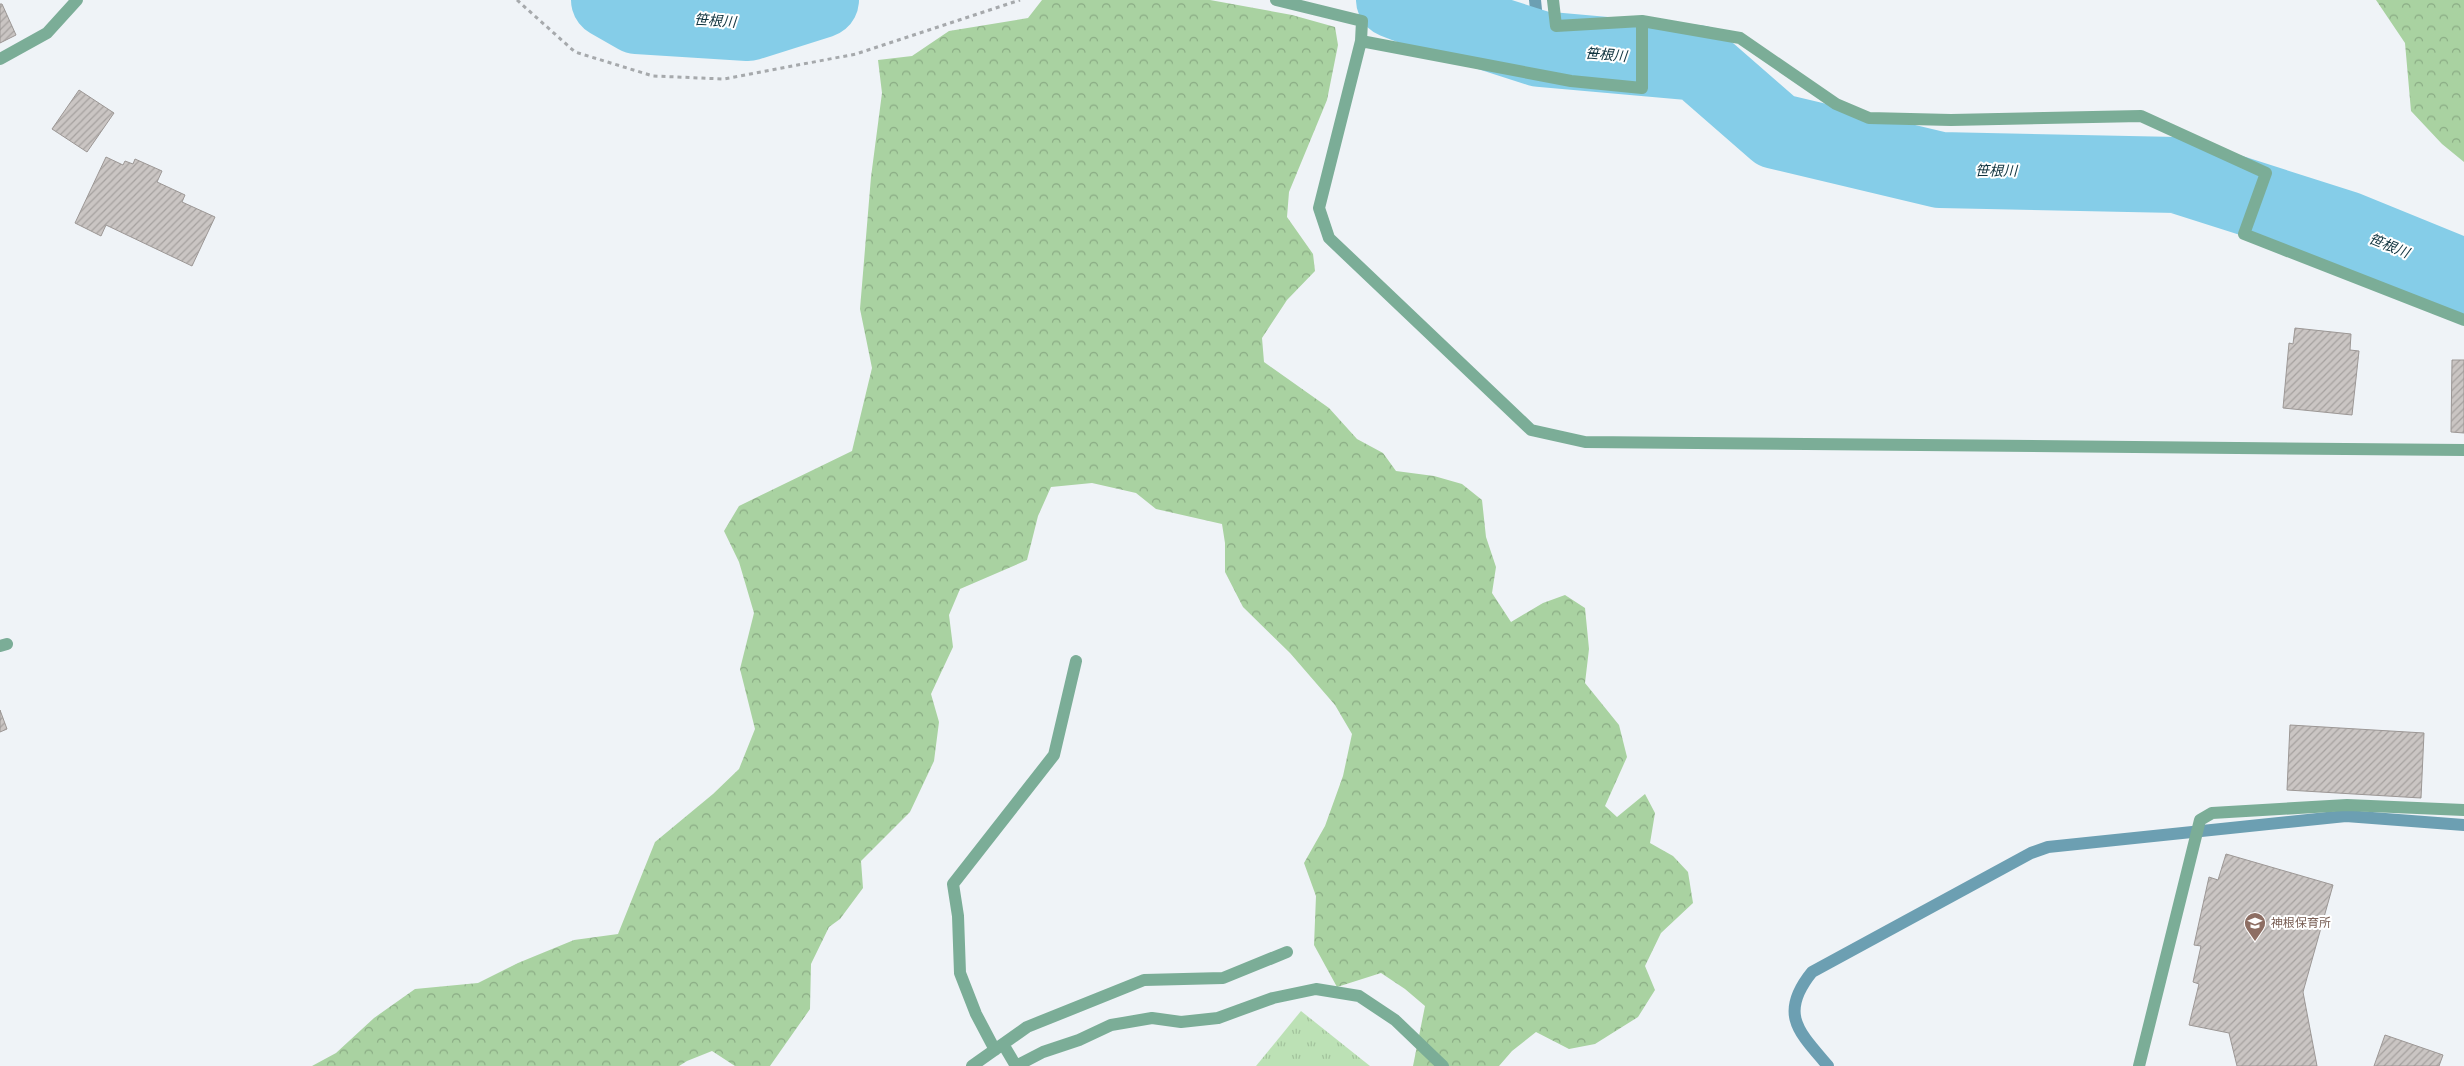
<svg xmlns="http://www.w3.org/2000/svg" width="2464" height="1066" font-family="'Fira Sans','Noto Sans JP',sans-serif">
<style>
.forest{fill:url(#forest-crowns)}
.park{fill:url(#park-tufts)}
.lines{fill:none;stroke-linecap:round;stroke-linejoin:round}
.stream{stroke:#6c9fb2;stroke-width:12}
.river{stroke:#85cde8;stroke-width:76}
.building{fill:url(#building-hatch);stroke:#9c9795}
.path{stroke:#a6a9ac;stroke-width:3;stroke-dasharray:4 4;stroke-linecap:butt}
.minor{stroke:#7bad97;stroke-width:12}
.labels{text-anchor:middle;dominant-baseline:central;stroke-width:4;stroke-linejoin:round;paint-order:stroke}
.education-label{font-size:12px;fill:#785e54;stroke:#fff;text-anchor:start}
.water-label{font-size:14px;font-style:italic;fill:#11343f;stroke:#fff}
</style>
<defs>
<pattern id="forest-crowns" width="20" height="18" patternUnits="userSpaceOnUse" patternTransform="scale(1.25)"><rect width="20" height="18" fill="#a9d2a1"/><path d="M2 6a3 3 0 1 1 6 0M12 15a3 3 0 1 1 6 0" fill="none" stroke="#8aab84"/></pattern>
<pattern id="park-tufts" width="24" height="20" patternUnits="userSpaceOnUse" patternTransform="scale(1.25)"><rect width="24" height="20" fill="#bce1b5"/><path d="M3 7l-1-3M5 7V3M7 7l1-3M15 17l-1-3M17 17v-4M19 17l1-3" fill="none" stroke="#a2c29c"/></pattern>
<pattern id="building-hatch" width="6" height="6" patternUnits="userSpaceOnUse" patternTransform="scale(1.25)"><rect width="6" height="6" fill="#cac5c3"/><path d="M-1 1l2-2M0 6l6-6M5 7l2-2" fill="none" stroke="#a5a19f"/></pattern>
</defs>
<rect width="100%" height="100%" fill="#eff3f7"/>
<path class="forest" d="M1042 0H1210L1292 15 1335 27 1338 45 1327 100 1289 192 1287 217 1313 254 1315 271 1287 300 1262 338 1264 362 1329 408 1357 439 1383 453 1396 471 1434 476 1462 484 1482 500 1486 537 1496 567 1492 593 1511 622 1543 603 1565 595 1585 608 1589 649 1585 683 1619 725 1627 757 1605 806 1617 817 1645 794 1655 813 1650 843 1673 856 1688 872 1693 903 1661 933 1645 966 1655 990 1638 1017 1595 1044 1569 1049 1536 1032 1512 1051 1499 1066H1413L1425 1006 1405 989 1381 973 1337 987 1314 945 1316 896 1304 863 1325 826 1343 776 1352 734 1335 705 1290 653 1243 607 1225 572V543L1222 524 1156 509 1136 493 1092 483 1051 487 1038 516 1027 560 960 589 949 615 953 647 931 694 939 722 934 761 910 812 861 861 863 888 840 919 829 927 811 964 810 1009 770 1066H735L712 1051 687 1061 679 1066H312L336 1053 374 1018 415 989 478 983 518 963 574 940 618 934 655 842 713 794 739 769 755 729 740 669 754 613 739 562 724 531 739 506 852 451 872 368 860 309 871 177 882 93 878 60 912 56 949 31 1028 18Z
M2376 0H2464V162L2442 144 2411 111 2405 43Z"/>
<path class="park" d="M1301 1011 1370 1066H1256Z"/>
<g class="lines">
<path class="stream" d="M1535 0 1540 49
M1828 1066C1799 1032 1778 1014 1812 972L2031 853 2048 847 2346 816 2464 825"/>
<path class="river" d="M609 0 637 16 748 23 821 0
M1394 0 1425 12 1540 49 1698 63 1776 131 1940 170 2177 175 2346 229 2464 277"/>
</g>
<path class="building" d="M0 4H2L16 35 0 43Z
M79 90 114 113 87 152 52 129Z
M106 157 123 165 125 161 133 164 135 159 162 171 157 182 185 195 182 202 215 217 192 266 106 225 101 236 75 223Z
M2295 328 2351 334 2350 350 2359 351 2352 415 2283 408 2289 343 2293 344Z
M2452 360H2464V433L2451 432Z
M0 710 7 729 0 732Z
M2290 725 2424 733 2421 798 2287 790Z
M2226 854 2333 885 2303 992 2317 1066H2237L2229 1033 2189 1025 2199 984 2193 982 2201 946 2194 945 2209 877 2218 880Z
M2385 1035 2443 1055 2439 1066H2374Z"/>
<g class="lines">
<path class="path" d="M517 0 575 52 653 76 724 79 856 54 1020 0"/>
<path class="minor" d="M1276 0 1362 21 1361 41 1571 81 1642 88V21L1740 38 1836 104 1869 118 1951 120 2141 116 2266 173 2244 234 2464 320
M1553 0 1556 26 1642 21
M1361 41 1319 208 1329 238 1531 430 1585 442 2464 450
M0 59 47 33 77 0
M0 646 7 644
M1003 1044 1016 1066 1043 1052 1079 1040 1111 1025 1152 1018 1181 1022 1218 1018 1273 998 1316 989 1359 996 1395 1020 1443 1066
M995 1050 976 1014 960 973 958 916 953 884 1054 755 1076 661
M972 1066 1027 1027 1144 980 1223 978 1287 952
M2139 1066 2200 820 2212 813 2347 805 2464 810"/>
</g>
<defs>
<g id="school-pin" transform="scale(1.125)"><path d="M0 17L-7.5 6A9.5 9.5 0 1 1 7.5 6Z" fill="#8d6e63" stroke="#fff"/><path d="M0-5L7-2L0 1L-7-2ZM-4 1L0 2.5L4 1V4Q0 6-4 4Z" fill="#fff"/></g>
</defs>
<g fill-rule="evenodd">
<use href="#school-pin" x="2255" y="923"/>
</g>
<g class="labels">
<g class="education-label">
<text x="2271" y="923">神根保育所</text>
</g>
<g class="water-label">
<text transform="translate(715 21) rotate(4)">笹根川</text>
<text transform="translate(1606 55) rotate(5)">笹根川</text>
<text transform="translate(1996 171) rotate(1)">笹根川</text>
<text transform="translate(2389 246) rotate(22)">笹根川</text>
</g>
</g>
</svg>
